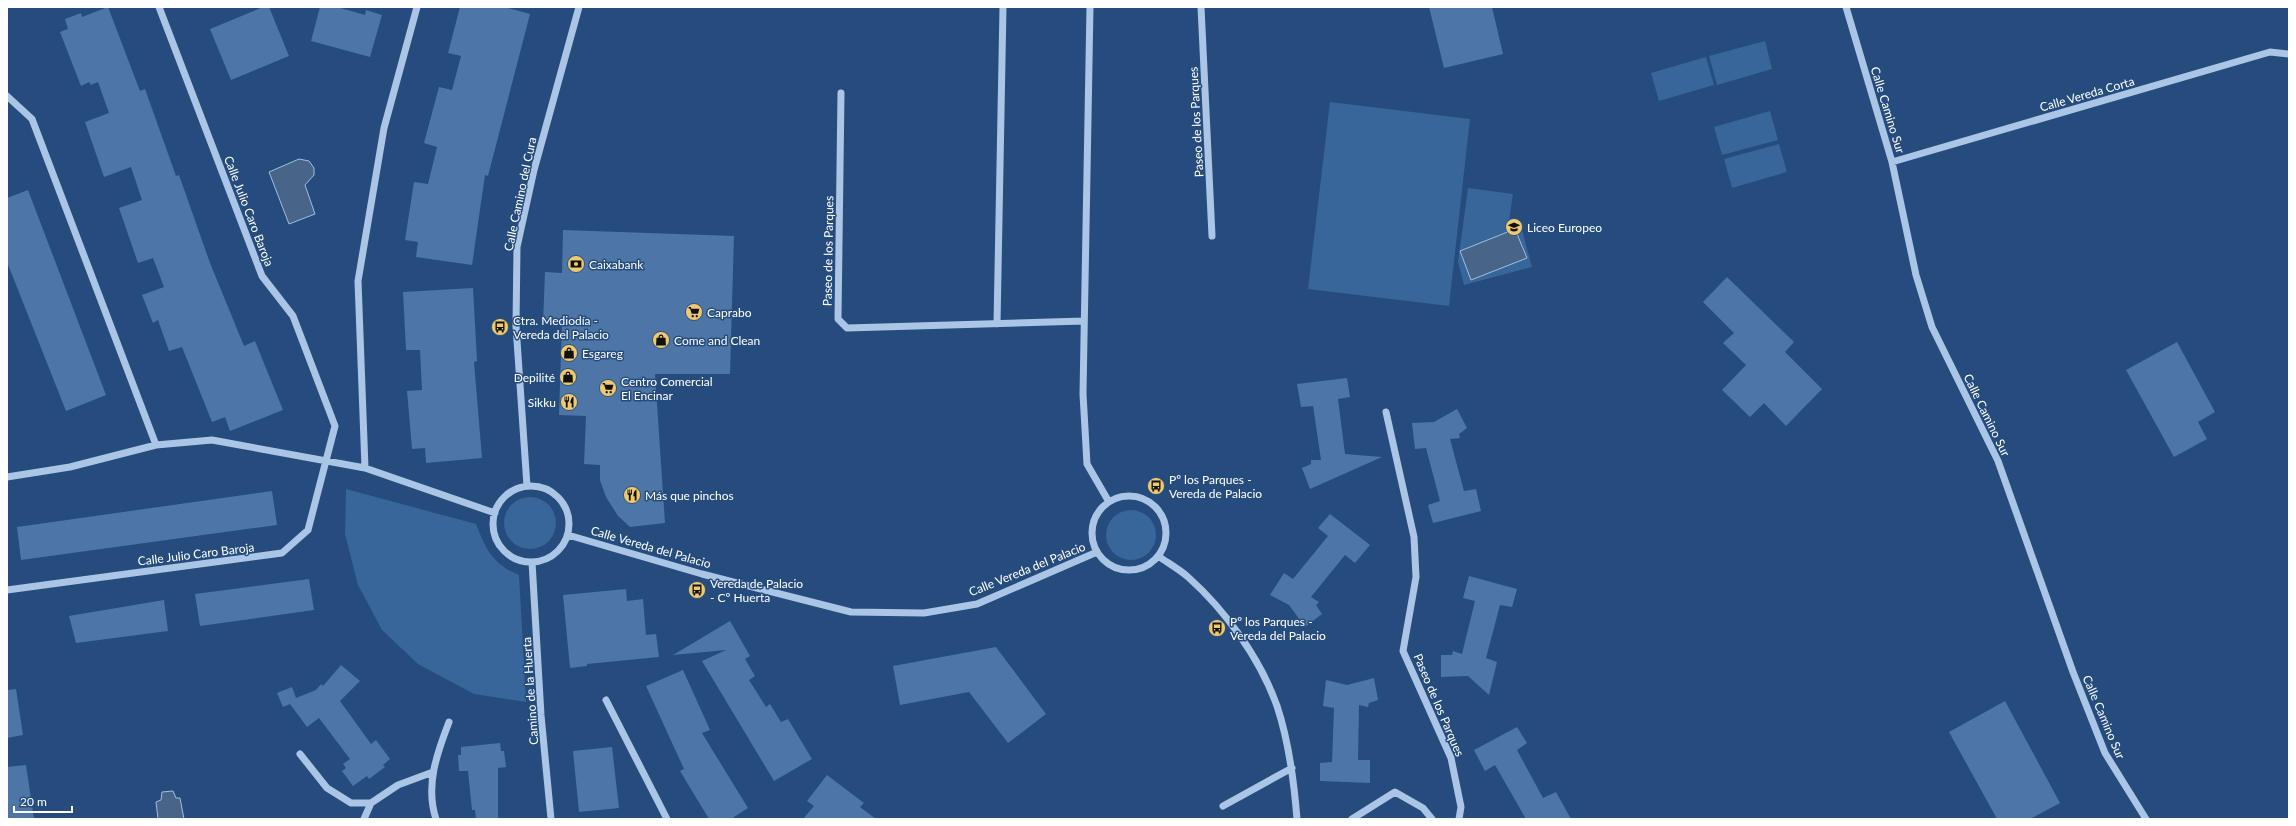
<svg xmlns="http://www.w3.org/2000/svg" width="2296" height="826" font-family="Lato,sans-serif">
<style>
.green{fill:#38659a}
.water{fill:#486588;stroke:#9ec0e6}
.building{fill:#4d75a6}
.lines{fill:none;stroke-linecap:round;stroke-linejoin:round}
.minor{stroke:#aac5e5;stroke-width:7}
.labels{text-anchor:middle;dominant-baseline:central;stroke-width:3;stroke-linejoin:round;paint-order:stroke}
.street-label{font-size:12px;fill:#fff;stroke:#254c7d}
.poi-label{font-size:12px;fill:#fff;stroke:#254c7d;text-anchor:start}
</style>
<rect width="100%" height="100%" fill="#254c7d"/>
<path class="green" d="M1765 41 1772 69 1717 85 1709 56Z
M1706 57 1714 85 1659 101 1651 73Z
M1330 102 1470 119 1449 306 1308 289Z
M1770 111 1778 140 1722 155 1714 127Z
M1779 144 1787 172 1732 188 1724 159Z
M1468 188 1513 194 1509 221 1521 226 1532 267 1464 285 1458 262Z
M346 489 476 524C486 550 493 564 519 575L526 702 474 694 418 664 382 630 358 585 345 534Z
M504 523a26 26 0 1 1 52 0a26 26 0 1 1-52 0Z
M1106 535a25 25 0 1 1 50 0a25 25 0 1 1-50 0Z"/>
<path class="water" d="M299 159 309 161 314 168V175L305 185 315 214 289 224 269 172Z
M1515 229 1527 258 1471 280 1460 251Z
M173 791 176 798H180L184 819H158L156 802 161 800 162 792Z"/>
<path class="building" d="M108 7 140 91 145 89 176 176 179 175 210 263 244 346 255 341 283 410 230 431 225 417 212 422 182 347 169 351 158 320 153 323 142 295 164 287 153 258 138 263 119 208 142 200 131 167 104 177 85 122 109 113 98 82 91 85 89 82 81 86 60 32 68 29 65 19 81 13 82 17Z
M263 7H269L289 56 231 80 210 29Z
M320 7H337L365 15 366 10 382 15 370 57 311 41Z
M460 7H504L530 14 488 176 485 175 472 265 416 257 418 242 405 240 414 182 428 184 437 147 424 143 439 87 452 90 461 56 448 53Z
M1429 7H1492L1503 54 1444 68Z
M28 190 106 395 66 411 7 262V198Z
M563 230 734 236 730 374H655L665 523 630 527 618 516 606 497 600 480V465L584 464 586 416 559 415 562 325 543 324 545 272 562 273Z
M1727 277 1794 342 1785 352 1822 389 1786 426 1764 403 1750 417 1722 390 1746 365 1723 343 1734 333 1703 302Z
M473 288 477 361 474 362 482 458 426 463 425 448 412 449 407 391 422 390 420 350H406L403 292Z
M2177 342 2215 412 2198 422 2207 439 2174 457 2126 370Z
M1347 378 1350 397 1338 399 1345 454 1382 457 1310 489 1302 468 1311 464V460H1321L1313 406 1301 407 1297 384Z
M1457 409 1467 428 1459 434 1460 438 1450 439 1464 491 1476 489 1481 511 1433 523 1428 505 1440 501 1426 448 1415 449 1412 423 1434 422Z
M272 491 277 525 21 560 17 527Z
M1330 514 1370 545 1355 563 1345 555 1311 597 1319 602 1316 605 1322 614 1305 627 1289 605 1270 595 1284 573 1293 579 1328 536 1318 528Z
M1469 576 1517 589 1512 607 1500 605 1486 658 1497 662 1489 695 1468 676 1441 677V655H1452L1453 651 1462 654 1475 601 1463 598Z
M309 579 314 610 200 626 195 594Z
M626 589 627 601 643 599 646 635 656 634 659 657 587 664V666L570 668 563 595Z
M164 600 168 631 76 643 69 616Z
M730 621 750 656 745 659 755 676 749 680 766 707 770 704 781 722 788 719 812 759 774 781 702 661 726 650 673 655Z
M996 647 1046 714 1008 743 969 692 900 705 893 666Z
M341 665 360 681 340 701 371 744 376 740 390 759 383 765 385 767 369 779 367 776 353 786 342 771 346 768 343 764 350 759 319 718 307 727 290 704 283 707 277 693 292 687 296 698 316 690 321 684 323 686Z
M683 670 710 730 702 733 748 808 731 819H709L680 771 684 769 646 686Z
M1374 678 1378 700 1369 703 1368 707 1359 705 1358 760H1370V783L1320 781V763L1332 762 1334 708 1323 706 1326 680 1347 685Z
M16 689 23 735 7 738V690Z
M2005 701 2060 803 2030 819H1997L1949 732Z
M1517 727 1527 743 1517 750 1543 798 1556 792 1571 819H1526L1495 765 1485 771 1474 750Z
M500 743 501 751H504L506 767 498 768V819H476L475 810H472L468 771H459L458 755H461V747Z
M612 747 619 808 579 812 573 751Z
M26 765 34 819H7V767Z
M827 775 864 803 860 807 876 819H803L814 806 807 801Z"/>
<g class="lines">
<path class="minor" d="M1090 7 1083 394 1087 464 1109 502
M1201 7 1212 236
M1846 7 1892 162 1916 275 1932 327 1998 461 2073 672 2105 753 2146 819
M841 93 838 319 847 328 1084 321
M7 96 32 119 156 445
M1892 162 2270 52 2289 54
M997 324 1003 7
M1386 412 1414 537 1416 577 1403 651 1451 758 1461 807 1459 819
M365 468 358 281 384 128 417 7
M7 477 70 467 156 445 212 440 365 468 495 513
M527 486 516 326 517 247 534 170 579 7
M493 524a38 38 0 1 1 76 0a38 38 0 1 1-76 0Z
M1092 533a37 37 0 1 1 74 0a37 37 0 1 1-74 0Z
M568 535 702 574 851 612 924 613 977 604 1097 552
M1158 556C1168 563 1179 569 1188 577 1225 610 1260 658 1277 706 1289 742 1294 781 1297 819
M532 562 541 715 551 819
M7 590 282 553 308 530 335 426 293 316 262 276 159 7
M606 700 667 819
M300 754 327 788 351 803H371L398 785 433 772
M1223 806 1292 768
M364 819 371 803
M436 819C425 786 437 753 449 722
M1352 819 1395 792 1423 808 1432 819"/>
</g>
<defs>
<g id="school-disc" transform="scale(0.9)"><circle r="9.5" fill="#efc96e" stroke="#254c7d"/><path d="M0-5L7-2L0 1L-7-2ZM-4 1L0 2.5L4 1V4Q0 6-4 4Z" fill="#111"/></g>
<g id="bank-disc" transform="scale(0.9)"><circle r="9.5" fill="#efc96e" stroke="#254c7d"/><path d="M-6-4H6V4H-6ZM0-2.3a2.3 2.3 0 1 0 0 4.6a2.3 2.3 0 1 0 0-4.6Z" fill="#111"/></g>
<g id="supermarket-disc" transform="scale(0.9)"><circle r="9.5" fill="#efc96e" stroke="#254c7d"/><path d="M-6-5.5h2.5l.6 2H6L4.5 2H-2.5L-4.4-4H-6ZM-1.5 3.2a1.3 1.3 0 1 0 .1 0ZM3 3.2a1.3 1.3 0 1 0 .1 0Z" fill="#111"/></g>
<g id="bus-disc" transform="scale(0.9)"><circle r="9.5" fill="#efc96e" stroke="#254c7d"/><path d="M-5-6H5V4H4V6H2V4H-2V6H-4V4H-5ZM-3.5-4V0h7V-4ZM-3.5 1.2v1.5H-2V1.2ZM2 1.2v1.5H3.5V1.2Z" fill="#111"/></g>
<g id="shop-disc" transform="scale(0.9)"><circle r="9.5" fill="#efc96e" stroke="#254c7d"/><path d="M-5-2.5h2.3a2.7 3.5 0 0 1 5.4 0H5L5.5 6h-11ZM-1.5-2.5h3a1.5 2.3 0 0 0-3 0Z" fill="#111"/></g>
<g id="restaurant-disc" transform="scale(0.9)"><circle r="9.5" fill="#efc96e" stroke="#254c7d"/><path d="M-5-6h1v4h1v-4h1v4h1v-4h1v5L-1.5 .5V6h-2V.5L-5-1ZM5-6V6H3V1.5H1.5Q1.5-4 5-6Z" fill="#111"/></g>
</defs>
<g fill-rule="evenodd">
<use href="#school-disc" x="1514" y="227"/>
<use href="#bank-disc" x="576" y="264"/>
<use href="#supermarket-disc" x="694" y="312"/>
<use href="#bus-disc" x="500" y="327"/>
<use href="#shop-disc" x="661" y="340"/>
<use href="#shop-disc" x="569" y="353"/>
<use href="#shop-disc" x="568" y="377"/>
<use href="#supermarket-disc" x="608" y="388"/>
<use href="#restaurant-disc" x="569" y="402"/>
<use href="#bus-disc" x="1156" y="486"/>
<use href="#restaurant-disc" x="632" y="495"/>
<use href="#bus-disc" x="697" y="590"/>
<use href="#bus-disc" x="1217" y="628"/>
</g>
<g class="labels">
<g class="street-label">
<text transform="translate(2087 94) rotate(-16)">Calle Vereda Corta</text>
<text transform="translate(1888 110) rotate(73)">Calle Camino Sur</text>
<text transform="translate(1196 122) rotate(-93)">Paseo de los Parques</text>
<text transform="translate(520 194) rotate(-78)">Calle Camino del Cura</text>
<text transform="translate(249 211) rotate(69)">Calle Julio Caro Baroja</text>
<text transform="translate(828 251) rotate(-89)">Paseo de los Parques</text>
<text transform="translate(1987 415) rotate(64)">Calle Camino Sur</text>
<text transform="translate(651 547) rotate(16)">Calle Vereda del Palacio</text>
<text transform="translate(196 554) rotate(-7)">Calle Julio Caro Baroja</text>
<text transform="translate(1027 569) rotate(-22)">Calle Vereda del Palacio</text>
<text transform="translate(530 691) rotate(-94)">Camino de la Huerta</text>
<text transform="translate(1439 705) rotate(67)">Paseo de los Parques</text>
<text transform="translate(2104 717) rotate(67)">Calle Camino Sur</text>
</g>
<g class="poi-label">
<text x="1527" y="227">Liceo Europeo</text>
<text x="589" y="264">Caixabank</text>
<text x="707" y="312">Caprabo</text>
<text x="513" y="320">Ctra. Mediodía -<tspan x="513" dy="14">Vereda del Palacio</tspan></text>
<text x="674" y="340">Come and Clean</text>
<text x="582" y="353">Esgareg</text>
<text x="555" y="377" text-anchor="end">Depilité</text>
<text x="621" y="381">Centro Comercial<tspan x="621" dy="14">El Encinar</tspan></text>
<text x="556" y="402" text-anchor="end">Sikku</text>
<text x="1169" y="479">Pº los Parques -<tspan x="1169" dy="14">Vereda de Palacio</tspan></text>
<text x="645" y="495">Más que pinchos</text>
<text x="710" y="583">Vereda de Palacio<tspan x="710" dy="14">- Cº Huerta</tspan></text>
<text x="1230" y="621">Pº los Parques -<tspan x="1230" dy="14">Vereda del Palacio</tspan></text>
</g>
</g>
<rect width="2296" height="826" fill="none" stroke="#ffffff" stroke-width="16"/>
<path d="M14 806v6h58v-6" fill="none" stroke="#ffffff" stroke-width="2"/>
<text x="20" y="806" font-size="12" fill="#ffffff" stroke="#254c7d" stroke-width="3" paint-order="stroke">20 m</text>
</svg>
